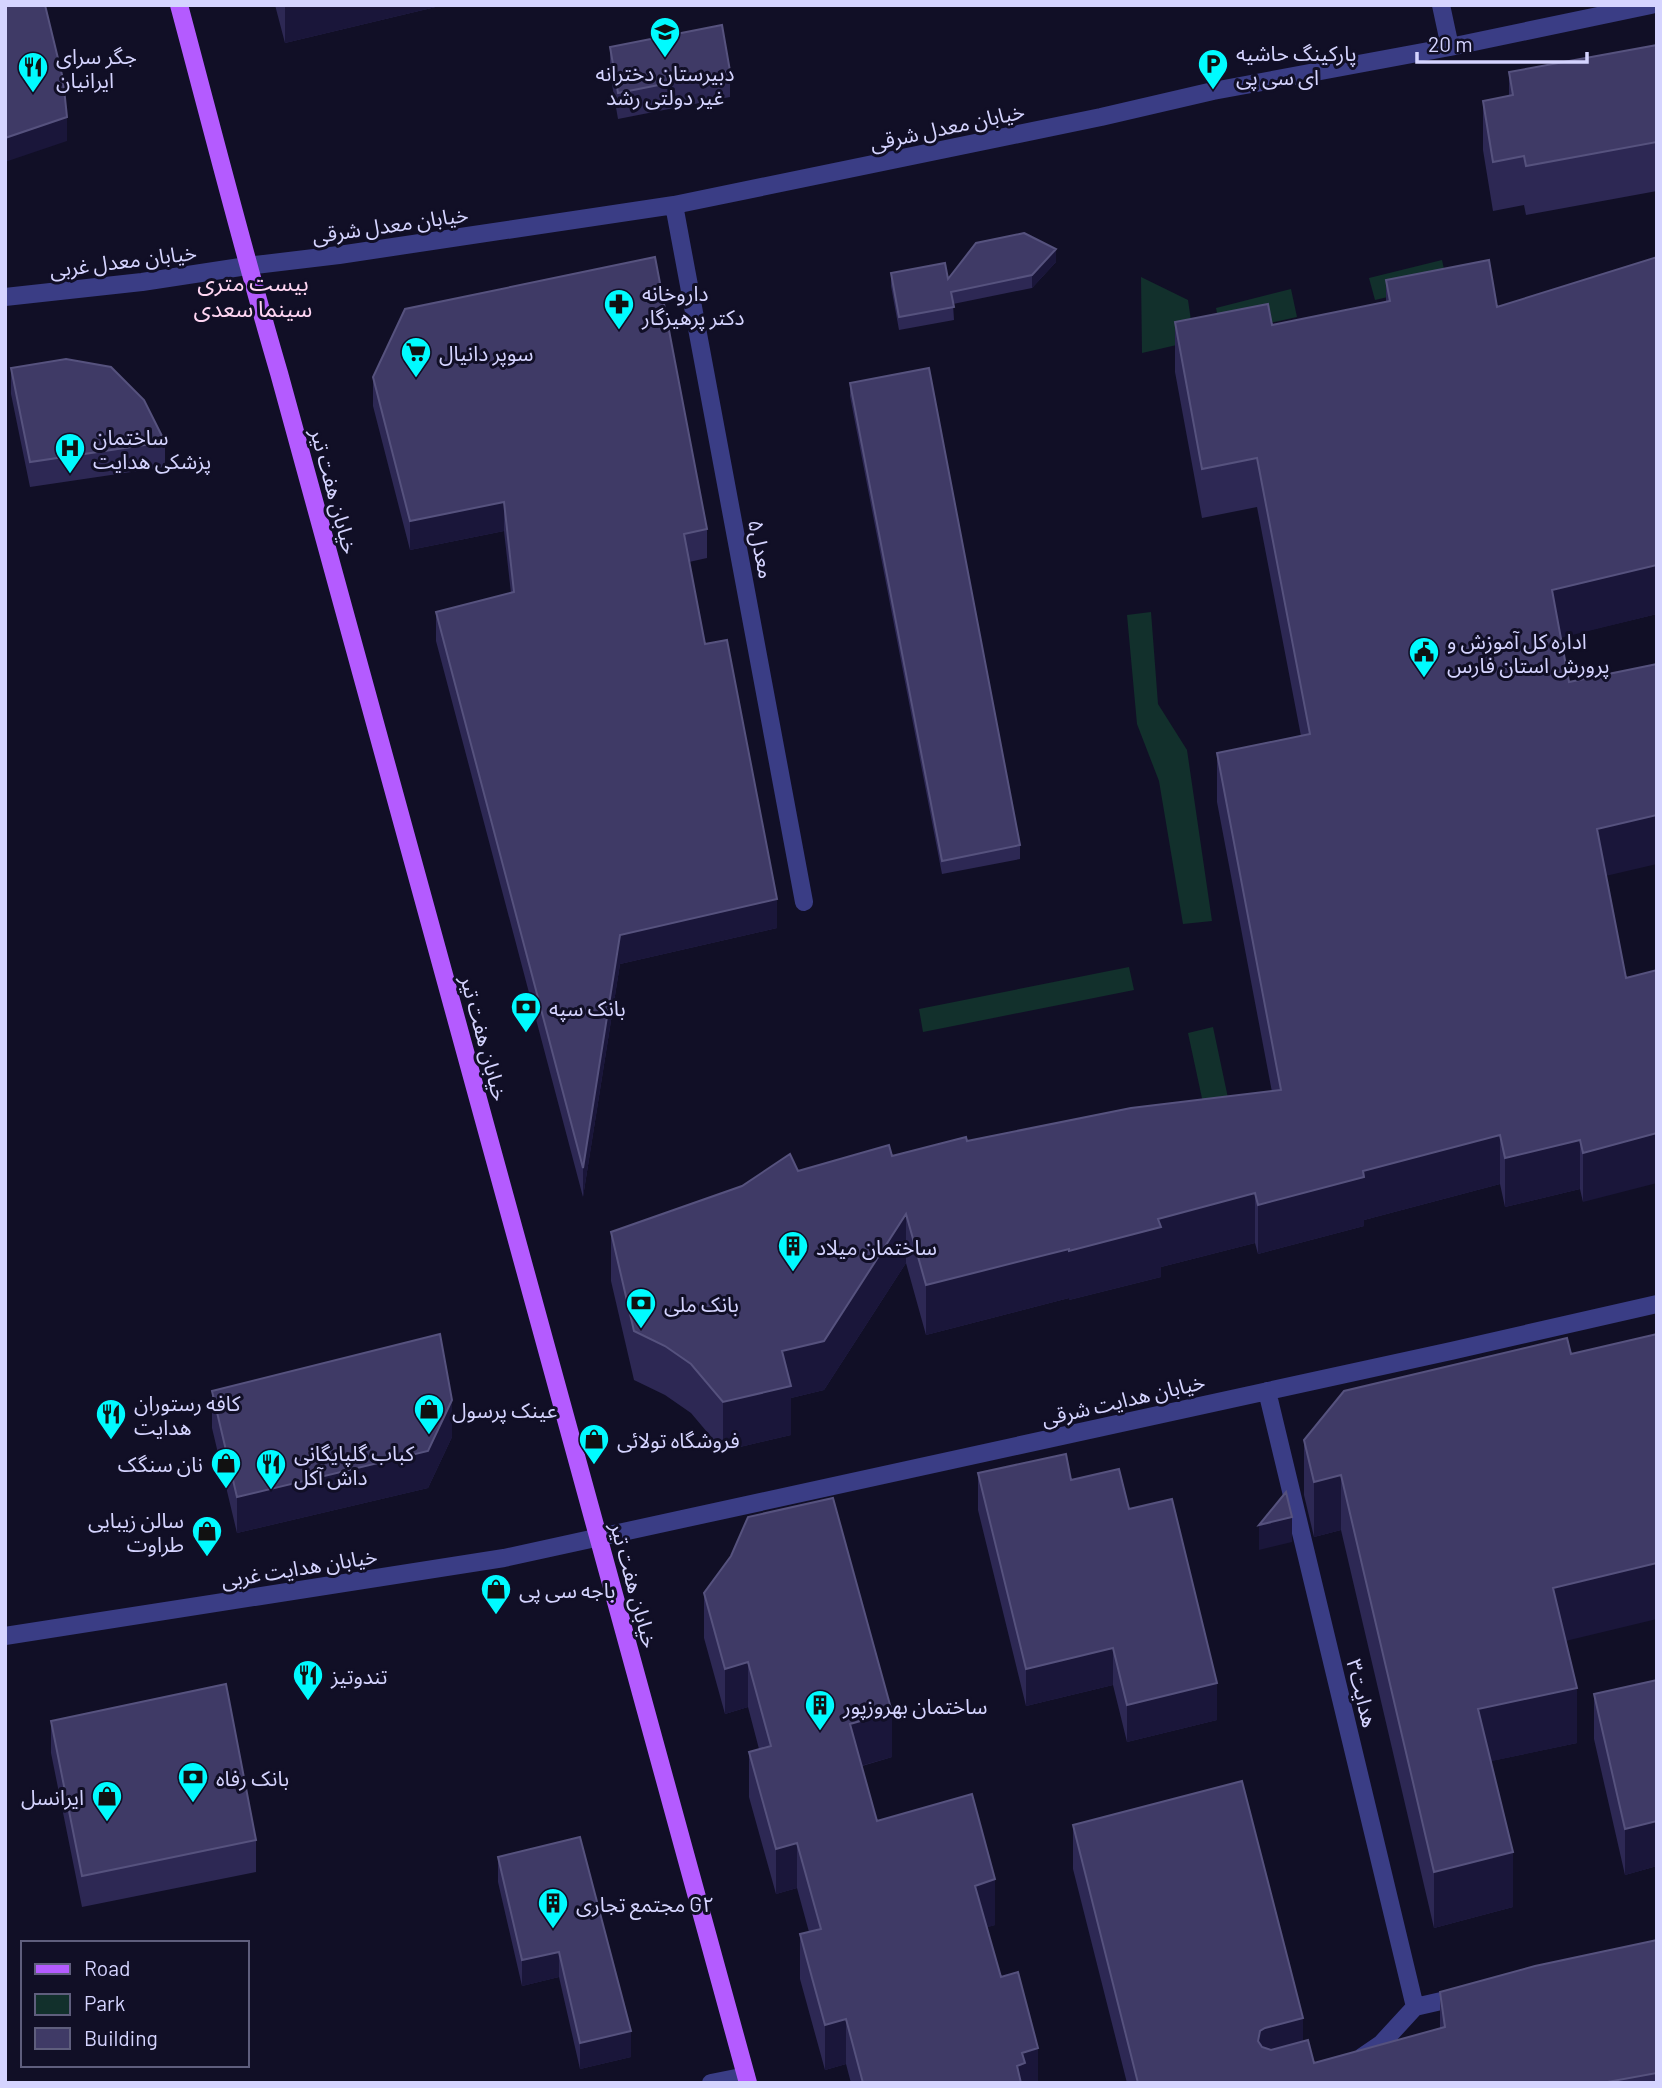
<svg xmlns="http://www.w3.org/2000/svg" width="1662" height="2088" font-family="Barlow,'Noto Sans Arabic',sans-serif">
<style>
.green{fill:#12302c}
.lines{fill:none;stroke-linecap:round;stroke-linejoin:round}
.minor{stroke:#3a3d85;stroke-width:18}
.major{stroke:#b45bff;stroke-width:18}
.wall{fill:#2d2854}
.shaded-wall{fill:#1a163a}
.building{fill:#3f3a66;stroke:#56527e;stroke-width:2}
.labels{text-anchor:middle;dominant-baseline:central;stroke-width:6;stroke-linejoin:round;paint-order:stroke}
.poi-label{font-size:21px;fill:#d5d4ff;stroke:#110f26;text-anchor:start}
.street-label{font-size:21px;fill:#d5d4ff;stroke:#110f26}
.neighbourhood-label{font-size:23px;fill:#ffd6f3;stroke:#110f26}
</style>
<rect width="100%" height="100%" fill="#110f26"/>
<path class="green" d="M1442 260 1447 283 1375 300 1369 278Z
M1141 277 1188 300 1194 341 1142 353Z
M1291 289 1297 317 1221 334 1216 308Z
M1151 612 1158 704 1187 750 1212 921 1183 924 1159 781 1137 724 1127 615Z
M1129 967 1134 990 923 1032 919 1009Z
M1213 1027 1228 1098 1203 1103 1188 1033Z"/>
<g class="lines">
<path class="minor" d="M1441 5 1450 47
M674 205 804 902
M5 297 142 282 247 266 339 255 674 205 1101 117 1213 91 1450 47 1651 5
M1267 1391 1415 2007
M5 1636 504 1558 1451 1351 1657 1304
M1415 2007 1463 1996
M1362 2057 1381 2044 1415 2007
M711 2083 746 2076"/>
<path class="major" d="M179 5C212 128 243 251 279 373L748 2083"/>
</g>
<path class="wall" d="M275 5H444L285 43Z
M1657 45V191L1526 215 1524 205 1493 211 1483 150V101L1509 96V72Z
M610 47 730 71V97L618 119 610 73Z
M1056 262 1032 288 953 304 954 320 899 330 891 286V273L948 279Z
M1386 280 1497 307 1657 614 1561 637 1606 876 1583 1202 1580 1189 1505 1207 1500 1184 1364 1220V1226L1258 1254 1255 1243 1161 1267V1277L1069 1300V1298L926 1335 906 1263 824 1390 791 1398V1435L723 1451 691 1413 665 1395 634 1380 611 1281V1232L798 1171 892 1156 967 1141 1272 1092 1217 802V753L1301 736 1257 507 1202 518 1175 372V322L1272 325 1386 302Z
M11 368 165 442V467L30 487 11 394Z
M373 377 707 529V558L689 562 705 644 777 928 620 964 583 1197 436 641V612L511 593 504 531 410 550 373 406Z
M850 383 1020 845V859L942 874 850 396Z
M212 1391 452 1437 428 1488 237 1533 212 1428Z
M1304 1440 1566 1641 1577 1743 1491 1761 1513 1907 1434 1928 1341 1530 1314 1537 1304 1495Z
M978 1473 1071 1480 1129 1509 1217 1720 1127 1742 1113 1685 1026 1706 978 1510Z
M704 1593 892 1757 862 1766 877 1821 995 1925 987 1927 1001 1977 1038 2083H851L846 2064 825 2070 800 1979V1934L809 1932 797 1888 776 1894 749 1797V1752L759 1749 748 1707 725 1714 704 1638Z
M1657 1680V1866L1625 1875 1594 1739V1694Z
M51 1721 256 1840V1872L82 1907 51 1753Z
M1073 1825 1303 2041 1314 2063 1440 2028V1992L1657 1940V2083H1127L1073 1869Z
M498 1857 631 2057 580 2069 559 1977 522 1986 498 1882Z"/>
<path class="shaded-wall" d="M285 5H444L285 43Z
M67 117V141L5 162V138Z
M1056 249V262L1032 288V275Z
M504 502V531L410 550V521Z
M1657 565V614L1552 640V590Z
M1657 815V864L1597 878V829Z
M777 899V928L620 964 583 1197V1168L620 935Z
M1657 1133V1183L1583 1202V1153Z
M1500 1135V1184L1364 1220V1226L1258 1254V1205L1363 1171Z
M1580 1140V1189L1505 1207V1158Z
M1255 1193V1243L1161 1267V1277L1069 1300V1251L1158 1219Z
M906 1214V1263L824 1390 791 1398V1435L723 1451V1402L782 1351Z
M1069 1249V1298L926 1335V1285Z
M452 1400V1437L428 1488 237 1533V1497Z
M1341 1475V1530L1314 1537V1482Z
M1292 1517V1542L1259 1550V1525Z
M1657 1563V1619L1553 1644V1588Z
M1113 1648V1685L1026 1706V1669Z
M748 1662V1707L725 1714V1669Z
M1217 1683V1720L1127 1742V1705Z
M1577 1688V1743L1478 1764V1709Z
M892 1712V1757L850 1769V1724Z
M1657 1821V1866L1625 1875V1829Z
M797 1843V1888L776 1894V1849Z
M1513 1852V1907L1434 1928V1872Z
M995 1879V1925L975 1931V1886Z
M559 1952V1977L522 1986V1960Z
M1303 2018V2062L1265 2072 1258 2041 1260 2031 1265 2028Z
M846 2019V2064L825 2070V2025Z
M631 2031V2057L580 2069V2043Z
M1038 2048V2083H1017V2066L1022 2053Z"/>
<path class="building" d="M5 5H45L63 79 67 117 5 138Z
M722 25 730 71 618 93 610 47Z
M1657 45V142L1526 166 1524 156 1493 162 1483 101 1513 95 1509 72Z
M1024 233 1056 249 1032 275 951 292 954 307 899 317 891 273 945 263 948 279 976 243Z
M655 257 707 529 684 534 705 644 727 640 777 899 620 935 583 1168 436 612 514 592 504 502 410 521 373 377 405 309Z
M1657 257V565L1552 590 1569 682 1657 664V815L1597 829 1626 978 1657 970V1133L1583 1153 1580 1140 1505 1158 1500 1135 1363 1171 1364 1177 1258 1205 1255 1193 1158 1219 1161 1227 1069 1251V1249L926 1285 906 1214 824 1341 782 1351 791 1386 723 1402 691 1364 665 1346 634 1331 611 1232 742 1186 790 1154 798 1171 889 1145 892 1156 966 1137 967 1141 1131 1108 1281 1090 1217 753 1310 734 1257 458 1202 469 1175 322 1268 304 1272 325 1390 301 1386 280 1489 260 1497 307Z
M66 359 111 367 144 400 165 442 30 462 11 368Z
M929 368 1020 845 942 861 850 383Z
M440 1334 452 1400 428 1451 237 1497 212 1391Z
M1657 1334V1563L1553 1588 1577 1688 1478 1709 1513 1852 1434 1872 1341 1475 1314 1482 1304 1440 1344 1391 1567 1338 1571 1354Z
M1066 1454 1071 1480 1119 1469 1129 1509 1172 1499 1217 1683 1127 1705 1113 1648 1026 1669 978 1473Z
M1286 1492 1292 1517 1259 1525Z
M833 1498 892 1712 850 1724 877 1821 972 1794 995 1879 975 1886 1001 1977 1018 1972 1038 2048 1022 2053 1025 2063 1017 2066 1021 2083H863L846 2019 825 2025 800 1934 821 1929 797 1843 776 1849 749 1752 771 1746 748 1662 725 1669 704 1593 731 1556 748 1517Z
M1657 1680V1821L1625 1829 1594 1694Z
M226 1684 256 1840 82 1876 51 1721Z
M1242 1781 1303 2018 1265 2028 1260 2031 1258 2041 1262 2047 1271 2050 1308 2040 1314 2063 1445 2027 1440 1992 1535 1966 1657 1940V2073L1602 2083H1138L1073 1825Z
M580 1837 631 2031 580 2043 559 1952 522 1960 498 1857Z"/>
<defs>
<g id="school-pin" transform="scale(1.575)"><path d="M0 17L-7.5 6A9.5 9.5 0 1 1 7.5 6Z" fill="#00fbff" stroke="#110f26"/><path d="M0-5L7-2L0 1L-7-2ZM-4 1L0 2.5L4 1V4Q0 6-4 4Z" fill="#111"/></g>
<g id="parking-pin" transform="scale(1.575)"><path d="M0 17L-7.5 6A9.5 9.5 0 1 1 7.5 6Z" fill="#00fbff" stroke="#110f26"/><path d="M-3.5-5.5H1a3.5 3.5 0 0 1 0 7H-1V5.5H-3.5ZM-1-3.4V-.6H.8a1.4 1.4 0 0 0 0-2.8Z" fill="#111"/></g>
<g id="restaurant-pin" transform="scale(1.575)"><path d="M0 17L-7.5 6A9.5 9.5 0 1 1 7.5 6Z" fill="#00fbff" stroke="#110f26"/><path d="M-5-6h1v4h1v-4h1v4h1v-4h1v5L-1.5 .5V6h-2V.5L-5-1ZM5-6V6H3V1.5H1.5Q1.5-4 5-6Z" fill="#111"/></g>
<g id="pharmacy-pin" transform="scale(1.575)"><path d="M0 17L-7.5 6A9.5 9.5 0 1 1 7.5 6Z" fill="#00fbff" stroke="#110f26"/><path d="M-2-6h4v4h4v4h-4v4h-4v-4h-4v-4h4Z" fill="#111"/></g>
<g id="supermarket-pin" transform="scale(1.575)"><path d="M0 17L-7.5 6A9.5 9.5 0 1 1 7.5 6Z" fill="#00fbff" stroke="#110f26"/><path d="M-6-5.5h2.5l.6 2H6L4.5 2H-2.5L-4.4-4H-6ZM-1.5 3.2a1.3 1.3 0 1 0 .1 0ZM3 3.2a1.3 1.3 0 1 0 .1 0Z" fill="#111"/></g>
<g id="hospital-pin" transform="scale(1.575)"><path d="M0 17L-7.5 6A9.5 9.5 0 1 1 7.5 6Z" fill="#00fbff" stroke="#110f26"/><path d="M-5-5h3v3.5h4V-5h3V5h-3V1.5h-4V5h-3Z" fill="#111"/></g>
<g id="civic-pin" transform="scale(1.575)"><path d="M0 17L-7.5 6A9.5 9.5 0 1 1 7.5 6Z" fill="#00fbff" stroke="#110f26"/><path d="M-.6-6.5H3V-4.5H.6V-3L4-1V1h2V6H-6V1h2V-1L-.6-3ZM-1.2 2.5V6h2.4V2.5Z" fill="#111"/></g>
<g id="bank-pin" transform="scale(1.575)"><path d="M0 17L-7.5 6A9.5 9.5 0 1 1 7.5 6Z" fill="#00fbff" stroke="#110f26"/><path d="M-6-4H6V4H-6ZM0-2.3a2.3 2.3 0 1 0 0 4.6a2.3 2.3 0 1 0 0-4.6Z" fill="#111"/></g>
<g id="building-pin" transform="scale(1.575)"><path d="M0 17L-7.5 6A9.5 9.5 0 1 1 7.5 6Z" fill="#00fbff" stroke="#110f26"/><path d="M-4-6H4V6H1V3H-1V6H-4ZM-2.5-4.3h1.7v1.8h-1.7ZM.8-4.3h1.7v1.8H.8ZM-2.5-1h1.7V.8h-1.7ZM.8-1h1.7V.8H.8Z" fill="#111"/></g>
<g id="shop-pin" transform="scale(1.575)"><path d="M0 17L-7.5 6A9.5 9.5 0 1 1 7.5 6Z" fill="#00fbff" stroke="#110f26"/><path d="M-5-2.5h2.3a2.7 3.5 0 0 1 5.4 0H5L5.5 6h-11ZM-1.5-2.5h3a1.5 2.3 0 0 0-3 0Z" fill="#111"/></g>
</defs>
<g fill-rule="evenodd">
<use href="#school-pin" x="665" y="32"/>
<use href="#parking-pin" x="1213" y="64"/>
<use href="#restaurant-pin" x="33" y="67"/>
<use href="#pharmacy-pin" x="619" y="304"/>
<use href="#supermarket-pin" x="416" y="352"/>
<use href="#hospital-pin" x="70" y="448"/>
<use href="#civic-pin" x="1424" y="652"/>
<use href="#bank-pin" x="526" y="1007"/>
<use href="#building-pin" x="793" y="1246"/>
<use href="#bank-pin" x="641" y="1303"/>
<use href="#shop-pin" x="429" y="1409"/>
<use href="#restaurant-pin" x="111" y="1414"/>
<use href="#shop-pin" x="594" y="1439"/>
<use href="#shop-pin" x="226" y="1463"/>
<use href="#restaurant-pin" x="271" y="1464"/>
<use href="#shop-pin" x="207" y="1531"/>
<use href="#shop-pin" x="496" y="1589"/>
<use href="#restaurant-pin" x="308" y="1675"/>
<use href="#building-pin" x="820" y="1705"/>
<use href="#bank-pin" x="193" y="1777"/>
<use href="#shop-pin" x="107" y="1796"/>
<use href="#building-pin" x="553" y="1903"/>
</g>
<g class="labels">
<g class="poi-label">
<text x="1236" y="52">پارکینگ حاشیه<tspan x="1236" dy="24">ای سی پی</tspan></text>
<text x="56" y="55">جگر سرای<tspan x="56" dy="24">ایرانیان</tspan></text>
<text x="665" y="72" text-anchor="middle">دبیرستان دخترانه<tspan x="665" dy="24">غیر دولتی رشد</tspan></text>
<text x="642" y="292">داروخانه<tspan x="642" dy="24">دکتر پرهیزگار</tspan></text>
<text x="439" y="352">سوپر دانیال</text>
<text x="93" y="436">ساختمان<tspan x="93" dy="24">پزشکی هدایت</tspan></text>
<text x="1447" y="640">اداره کل آموزش و<tspan x="1447" dy="24">پرورش استان فارس</tspan></text>
<text x="549" y="1007">بانک سپه</text>
<text x="816" y="1246">ساختمان میلاد</text>
<text x="664" y="1303">بانک ملی</text>
<text x="134" y="1402">کافه رستوران<tspan x="134" dy="24">هدایت</tspan></text>
<text x="452" y="1409">عینک پرسول</text>
<text x="617" y="1439">فروشگاه تولائی</text>
<text x="294" y="1452">کباب گلپایگانی<tspan x="294" dy="24">داش آکل</tspan></text>
<text x="203" y="1463" text-anchor="end">نان سنگک</text>
<text x="184" y="1519" text-anchor="end">سالن زیبایی<tspan x="184" dy="24">طراوت</tspan></text>
<text x="519" y="1589">باجه سی پی</text>
<text x="331" y="1675">تندوتیز</text>
<text x="843" y="1705">ساختمان بهروزپور</text>
<text x="216" y="1777">بانک رفاه</text>
<text x="84" y="1796" text-anchor="end">ایرانسل</text>
<text x="576" y="1903">مجتمع تجاری G۲</text>
</g>
<g class="street-label">
<text transform="translate(947 126) rotate(-12)">خیابان معدل شرقی</text>
<text transform="translate(390 224) rotate(-8)">خیابان معدل شرقی</text>
<text transform="translate(123 260) rotate(-7)">خیابان معدل غربی</text>
<text transform="translate(335 491) rotate(75)">خیابان هفت تیر</text>
<text transform="translate(762 549) rotate(79)">معدل۵</text>
<text transform="translate(485 1038) rotate(75)">خیابان هفت تیر</text>
<text transform="translate(1123 1399) rotate(-13)">خیابان هدایت شرقی</text>
<text transform="translate(299 1567) rotate(-9)">خیابان هدایت غربی</text>
<text transform="translate(635 1585) rotate(75)">خیابان هفت تیر</text>
<text transform="translate(1363 1693) rotate(76)">هدایت۳</text>
</g>
<g class="neighbourhood-label">
<text x="253" y="282">بیست متری<tspan x="253" dy="26">سینما سعدی</tspan></text>
</g>
</g>
<rect width="1662" height="2088" fill="none" stroke="#d5d4ff" stroke-width="14"/>
<rect x="21" y="1941" width="228" height="126" fill="#110f26" stroke="#5f5e7d" stroke-width="2"/>
<rect x="35" y="1964" width="35" height="10" fill="#b45bff" stroke="#5f5e7d" stroke-width="2"/>
<text x="84" y="1976" font-size="21" fill="#d5d4ff">Road</text>
<rect x="35" y="1994" width="35" height="21" fill="#12302c" stroke="#5f5e7d" stroke-width="2"/>
<text x="84" y="2011" font-size="21" fill="#d5d4ff">Park</text>
<rect x="35" y="2028" width="35" height="21" fill="#3f3a66" stroke="#5f5e7d" stroke-width="2"/>
<text x="84" y="2046" font-size="21" fill="#d5d4ff">Building</text>
<path d="M1417 52v10h170v-10" fill="none" stroke="#d5d4ff" stroke-width="3.5"/>
<text x="1428" y="52" font-size="21" fill="#d5d4ff" stroke="#110f26" stroke-width="5" paint-order="stroke">20 m</text>
</svg>
